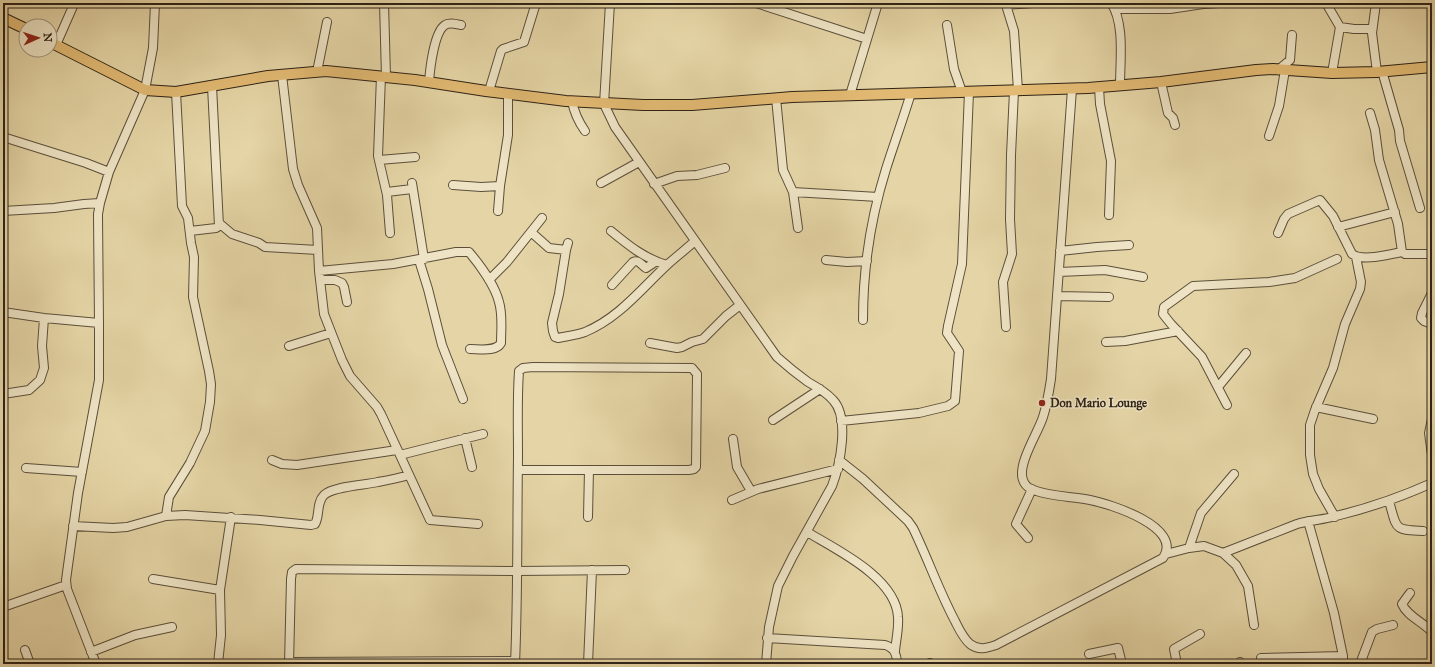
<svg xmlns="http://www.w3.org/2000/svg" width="1435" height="667" font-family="'IM FELL Great Primer',serif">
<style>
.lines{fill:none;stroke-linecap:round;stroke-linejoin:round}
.minor-casing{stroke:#5b4f3a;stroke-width:10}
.major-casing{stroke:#2d2216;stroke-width:12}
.minor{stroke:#eee4c5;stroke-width:8}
.major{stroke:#e2ba73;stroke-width:10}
.poi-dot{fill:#8f2418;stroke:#eee4c5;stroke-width:1.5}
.labels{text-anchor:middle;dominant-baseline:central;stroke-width:3;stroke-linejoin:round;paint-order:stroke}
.poi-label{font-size:12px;font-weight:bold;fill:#2d2216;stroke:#eee4c5;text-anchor:start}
</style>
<rect width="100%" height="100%" fill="#e5d5a6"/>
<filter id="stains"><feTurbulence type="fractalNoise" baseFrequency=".005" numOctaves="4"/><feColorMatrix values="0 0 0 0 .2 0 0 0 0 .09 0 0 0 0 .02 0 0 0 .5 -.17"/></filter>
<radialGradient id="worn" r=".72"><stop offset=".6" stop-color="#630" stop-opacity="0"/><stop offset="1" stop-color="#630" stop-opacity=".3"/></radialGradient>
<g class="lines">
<g class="minor-casing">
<path id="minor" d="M384 3 386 77
M610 3 604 104 615 127 777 357C787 366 797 374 808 382 817 387 826 392 833 400 850 418 840 465 832 486L793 556 778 586 769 627 766 664
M756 3 867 39
M1003 3 1006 5 1014 31 1018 90
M1111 3C1125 23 1120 61 1120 86
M1326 3 1340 27 1354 29H1372
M1376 3 1372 33 1377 72
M1006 5 1033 3
M1115 9H1170L1203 4 1219 3
M947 25 954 69 962 92
M56 45 74 4
M1278 70 1290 60 1292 35
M1382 71 1399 130 1400 141 1420 208
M317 72 327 22
M1332 73 1340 27
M282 75 293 169 298 185 317 228 319 271 324 314 342 360 350 376 377 407 381 414 430 520 478 524
M381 76 378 156 387 195 390 233
M429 82C430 69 434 32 445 25 449 22 456 24 461 25
M1161 82 1168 113 1173 118 1175 125
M1099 87 1100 104 1111 161 1109 215
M489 91 501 51 503 49 524 42 536 3
M850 95 878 3
M776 98 783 170 793 192 798 228
M572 101C574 112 578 121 585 131
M1370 113 1375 130 1379 160 1398 224 1402 252
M1269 136 1279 106 1285 70
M3 137 86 163 109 172
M379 160 415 157
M412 183 424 259
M601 183 639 162
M654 184 677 176 697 175 725 168
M453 185 481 187 500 186
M387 192 412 189
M793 192 878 197
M3 211 54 208 84 204 100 203
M498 211 500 186 508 135V94
M219 223 232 234 259 243 265 247 318 250
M1338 227 1395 212
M190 231 216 228 219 226 212 86
M611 231C628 245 645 259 667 265
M531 232 549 248 566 250
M1278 233 1284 219 1288 214 1320 200 1333 216 1352 254C1363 262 1389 254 1402 252L1405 254H1432
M568 243 566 250 559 294 552 323 553 331 555 337 558 338C567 336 577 335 585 332 619 318 641 289 667 265 676 257 686 249 695 241
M1060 251 1097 247 1129 245
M419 260 428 289 442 345 463 399
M826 260 847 262 867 261
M319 271 393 264 456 252H469C480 265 495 286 499 302 503 315 501 330 501 343 496 352 480 349 470 349
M1059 272 1105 270 1143 277
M320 280H335L342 283 344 287 347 302
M489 280 507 262 542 218
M612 285 633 262C639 259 641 265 646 268L655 262
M1432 293 1422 313 1421 318 1424 321 1432 324
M1057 296 1109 297
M3 312 44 318 99 323
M863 320C863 270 871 217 886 169 894 144 903 119 911 93
M1006 327 1003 282 1012 254 1010 219 1011 155 1014 91
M1106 342 1125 341 1178 331
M650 343 677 348 682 347 692 342 703 339 726 316 740 305
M289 346 331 333
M1218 387 1246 353
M3 394 29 390 40 380 44 368 42 346 44 318
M1227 405 1202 357 1171 324 1163 314 1164 307 1193 286 1269 282 1295 278 1337 259
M1316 407 1373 419
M1432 419 1429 433 1432 455
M773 420 820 389
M841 421 919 413 948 406 955 401 959 351 947 333 948 326 962 264 969 92
M465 438 472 467
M733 439 737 467 751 491
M400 455 483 434
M272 460 282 464 297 465 397 450
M839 460 863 479 908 521 913 528C928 559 939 591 955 621 959 629 963 638 970 644 979 651 987 648 996 645L1163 558C1184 527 1110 504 1090 500 1071 496 1049 497 1031 489 1027 487 1024 483 1023 480 1017 464 1038 433 1043 417 1047 405 1049 392 1051 379L1072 89
M26 468 82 472
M732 500 758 489 838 469
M1389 501C1397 529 1393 530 1423 531
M166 516 169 497 190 463 205 431 210 402 211 384 209 371 193 297 194 257 191 243 188 218 182 206 176 92
M588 517 589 470
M1335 517 1319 489 1313 474 1310 455V425L1315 410 1333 368 1345 324 1360 289 1361 282 1356 257
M1308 521 1334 613 1343 656V664
M73 526 113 528 127 527 166 516 185 515 260 520 311 525 315 524C320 516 316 503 324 495 333 486 366 485 378 482 389 480 399 478 409 475
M807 532C837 550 896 578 898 617 899 628 896 640 895 651
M1028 538 1016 524 1032 489
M1189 548 1201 513 1234 474
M1223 553 1297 524C1310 520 1323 520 1336 516 1369 508 1401 497 1432 483
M1166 554 1189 548 1204 546 1223 553 1236 565 1248 586 1254 625
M153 579 220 590
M1410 593 1402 604C1407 616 1423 622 1432 632
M3 607 66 585
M767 638 885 645C895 648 897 655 897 664
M25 650 30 664
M91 652 135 635 172 627
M1089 654 1118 648 1122 664
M1261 658 1343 656
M289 662 515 661
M1240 662V664
M96 664 67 589 66 580 78 493 99 380V323L98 214 100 203 109 172 145 90 153 48 155 3
M218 664 221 635 220 590 231 517
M289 664 291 579 292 572 296 569 517 571 625 570
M515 664C518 595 517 526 518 457 518 428 517 400 519 371L523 368 533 367 692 368 697 374 696 467 694 469 689 470H518
M588 664 592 570
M930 664V663
M1177 664 1174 649 1200 634
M1360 664 1372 632 1377 629 1393 625"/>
</g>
<g class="major-casing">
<path id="major" d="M3 18 26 29
M50 42 145 90 176 92 268 76 326 71 415 80 486 91 566 101 643 105H692L792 97 1088 88 1161 82 1256 70 1273 69 1332 73 1377 72 1432 67"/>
</g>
<use href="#minor" class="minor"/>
<use href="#major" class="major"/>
</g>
<circle class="poi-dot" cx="1042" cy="403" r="4"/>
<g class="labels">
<g class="poi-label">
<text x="1050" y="403">Don Mario Lounge</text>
</g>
</g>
<rect width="1435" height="667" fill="none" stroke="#e5d5a6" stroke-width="16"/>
<rect x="4" y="4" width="1427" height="659" fill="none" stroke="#2d2216" stroke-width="2"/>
<rect x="8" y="8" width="1419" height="651" fill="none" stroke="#2d2216"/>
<g transform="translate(38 38) rotate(87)"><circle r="19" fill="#eee4c5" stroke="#a1967f"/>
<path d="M0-3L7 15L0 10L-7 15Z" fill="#8f2418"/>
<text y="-6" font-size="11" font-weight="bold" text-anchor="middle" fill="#2d2216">N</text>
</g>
<rect width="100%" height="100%" filter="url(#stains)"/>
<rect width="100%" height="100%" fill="url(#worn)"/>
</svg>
